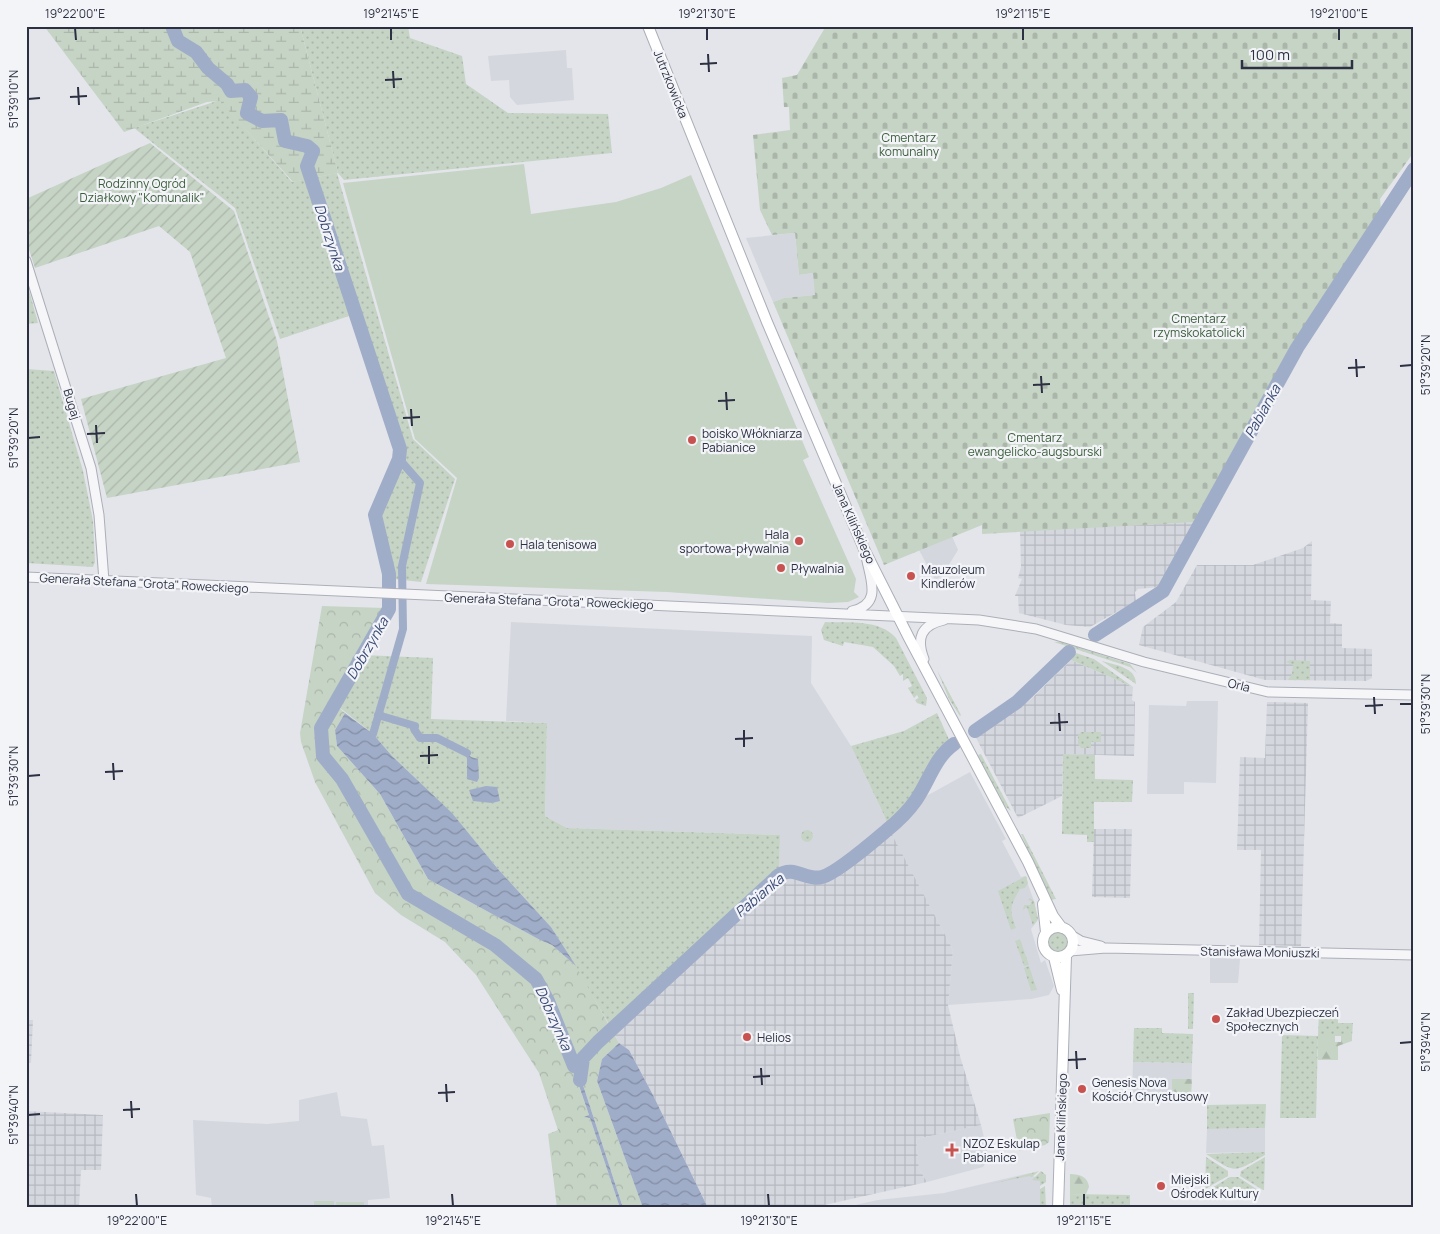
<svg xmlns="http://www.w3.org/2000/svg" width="1440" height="1234" font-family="Manrope,sans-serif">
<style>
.built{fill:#d5d7df}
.industrial{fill:url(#industrial-grid)}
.grass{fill:url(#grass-dots)}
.forest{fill:url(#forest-firs)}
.wetland{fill:url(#wetland-marsh)}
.cemetery{fill:url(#cemetery-stones)}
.park{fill:url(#park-crowns)}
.garden{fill:url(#garden-furrows)}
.pitch{fill:#c6d4c5}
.water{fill:url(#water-waves)}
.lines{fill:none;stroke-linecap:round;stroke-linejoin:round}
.canal{stroke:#a0adc8;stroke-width:8}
.river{stroke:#a0adc8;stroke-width:14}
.tertiary-casing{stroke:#acafb8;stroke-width:11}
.secondary-casing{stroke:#acafb8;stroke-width:12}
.tertiary{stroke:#f6f6f9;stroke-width:9}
.secondary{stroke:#fff;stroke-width:10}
.ticks{fill:none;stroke:#2c3042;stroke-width:2}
.poi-dot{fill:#c8524f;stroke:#f3f4f8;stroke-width:2}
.labels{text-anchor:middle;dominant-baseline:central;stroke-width:4.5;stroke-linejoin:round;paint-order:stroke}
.street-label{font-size:12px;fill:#2c3042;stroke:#f3f4f8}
.park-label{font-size:12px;fill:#3a5d3a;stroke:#f3f4f8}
.poi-label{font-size:12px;fill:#2c3042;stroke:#f3f4f8;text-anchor:start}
.water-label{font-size:14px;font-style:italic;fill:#374874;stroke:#f3f4f8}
.neatline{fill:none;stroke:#2c3042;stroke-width:2}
.ticks-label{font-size:12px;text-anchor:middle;fill:#2c3042}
</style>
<defs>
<pattern id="industrial-grid" width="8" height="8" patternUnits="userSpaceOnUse" patternTransform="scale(1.25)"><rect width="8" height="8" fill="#d5d7df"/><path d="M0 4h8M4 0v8" fill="none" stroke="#b7b9c1"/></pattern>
<pattern id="grass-dots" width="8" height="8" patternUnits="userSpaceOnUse" patternTransform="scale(1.25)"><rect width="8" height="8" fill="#c6d4c5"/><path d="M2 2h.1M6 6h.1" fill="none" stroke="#aab6aa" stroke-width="1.8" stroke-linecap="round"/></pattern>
<pattern id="forest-firs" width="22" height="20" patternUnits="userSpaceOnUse" patternTransform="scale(1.25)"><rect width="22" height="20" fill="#c6d4c5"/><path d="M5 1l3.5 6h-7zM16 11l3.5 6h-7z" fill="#aab6aa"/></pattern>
<pattern id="wetland-marsh" width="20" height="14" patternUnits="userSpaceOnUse" patternTransform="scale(1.25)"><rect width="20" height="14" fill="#c6d4c5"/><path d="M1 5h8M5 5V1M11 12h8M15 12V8" fill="none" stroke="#aab6aa"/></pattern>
<pattern id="cemetery-stones" width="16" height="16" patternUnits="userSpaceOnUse" patternTransform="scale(1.25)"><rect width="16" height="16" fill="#c6d4c5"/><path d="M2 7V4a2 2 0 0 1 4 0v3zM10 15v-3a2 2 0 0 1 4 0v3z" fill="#aab6aa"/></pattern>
<pattern id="park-crowns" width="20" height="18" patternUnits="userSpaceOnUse" patternTransform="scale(1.25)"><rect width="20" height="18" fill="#c6d4c5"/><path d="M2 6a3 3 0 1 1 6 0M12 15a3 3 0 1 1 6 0" fill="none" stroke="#aab6aa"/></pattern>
<pattern id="garden-furrows" width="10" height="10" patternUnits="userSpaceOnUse" patternTransform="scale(1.25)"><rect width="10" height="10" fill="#c6d4c5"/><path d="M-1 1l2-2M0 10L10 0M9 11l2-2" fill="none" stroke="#aab6aa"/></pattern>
<pattern id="water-waves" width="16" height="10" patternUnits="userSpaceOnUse" patternTransform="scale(1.25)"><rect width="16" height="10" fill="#a0adc8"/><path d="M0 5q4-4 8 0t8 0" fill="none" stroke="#838da4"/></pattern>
</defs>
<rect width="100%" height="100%" fill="#e3e5ea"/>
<path class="built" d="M566 50 567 68H572L574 100 517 105 510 97 509 80 491 81 488 56Z
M795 233 799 275 813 273 816 295 784 298 773 302 746 238Z
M952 536 958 550 942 576 935 580 919 550Z
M511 622 812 636 811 683 851 746 884 815 889 829 832 872 816 878 779 875 780 835 567 828 545 816 547 723 506 721Z
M1187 701H1218L1216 783 1184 782V794H1147L1149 705 1186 706Z
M970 772 1006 839 1002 841 1021 877 1025 876 1034 901 1038 920 1031 929 1041 963 1045 960 1054 986 1049 995 1031 999 948 1005 953 950 890 832 919 800Z
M1210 958 1240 959 1238 983H1210Z
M1133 1062 1192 1063 1191 1100H1132Z
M337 1092 341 1116 367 1119 372 1146 384 1145 390 1198 368 1200V1208H212L211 1198 196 1195 193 1120 267 1124 299 1121V1100Z
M981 1125 989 1158 983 1167 927 1182 919 1169 916 1139Z
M1265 1128V1152L1206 1153 1207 1129Z
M1030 1173 1040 1181V1208H842L878 1200 944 1193Z"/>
<path class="industrial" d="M1197 522 1159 587 1138 589 1135 592 1136 601 1090 627 1066 625 1019 613 1018 596H1015L1022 579 1018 578 1021 567 1020 531Z
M1312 541 1311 600 1331 601 1330 623 1342 624V648L1372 649V678L1366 681 1265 680 1139 645 1143 627 1176 602 1197 565H1253L1303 548Z
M1071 660 1133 687 1132 700 1135 702 1134 756 1063 754 1062 796 1018 818 975 736 1030 700Z
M1267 702 1308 703 1301 946 1259 945 1261 850H1237L1240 757 1265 758Z
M889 829 953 950 948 1005 960 1056 981 1125 916 1139 919 1169 927 1182 811 1208H708L653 1095 629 1050 619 1043 612 1029 779 875 786 870H792L816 878 824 876Z
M1094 829H1132L1130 898 1092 897Z
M26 1020H33L31 1063H26Z
M26 1111 103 1115 101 1170H81L79 1208H26Z"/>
<path class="grass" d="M300 26H408L410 38 462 56 466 84 508 113 608 114 612 153 344 180 338 173Z
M220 100 292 182 337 173 413 439 455 479 421 582 394 579 380 514 405 451 358 313 280 339 235 208 134 128Z
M26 279 38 323 26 324Z
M26 369 54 371 83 471 93 521 95 562 93 567 26 563Z
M825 622C848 623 880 619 896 638L927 698 926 706 917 703 915 700 919 698 917 695 914 698 908 688 912 686 908 678 903 681V674L900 676 894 666 873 647 844 642 843 646 824 640 821 630Z
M1054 642H1061L1130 664 1137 673 1130 667Z
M1076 653 1094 659 1133 687 1071 660Z
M362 655 433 658 431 719 547 723 545 816 567 828 780 835 779 875 612 1029 551 927 498 869 454 816 390 754 373 734 335 704Z
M1290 660 1310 661V680H1288L1292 674 1293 665 1286 662Z
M1102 661C1115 665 1136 667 1136 684Z
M937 670 961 715 960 716 949 699Z
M937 713 952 746 943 752 916 801 889 829 884 815 851 746 904 731Z
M1081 732H1101V742H1091V748H1081L1078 744V735Z
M981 754 1011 811 1001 803 978 755Z
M1063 754 1095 755V779L1133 780 1132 802H1094V842H1087V835L1062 834Z
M801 836a6 6 0 1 1 12 0a6 6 0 1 1-12 0Z
M1021 834H1023L1056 899 1050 900Z
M1026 876 1028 883 1025 888 1020 889C1010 906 1009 909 1016 928L1011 930 998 891Z
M1030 898 1034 901 1038 919 1033 926 1027 907 1023 910 1024 905H1030L1032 901 1028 900Z
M1047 942a11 11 0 1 1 22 0a11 11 0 1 1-22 0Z
M1020 939 1029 965 1024 966 1015 941Z
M1029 966 1037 990 1031 991 1024 968Z
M1188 993H1194L1193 1029H1188Z
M1316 1011H1323L1324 1012 1338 1013V1023H1353L1352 1036H1318L1316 1118H1280L1282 1035 1318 1036 1319 1012Z
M1134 1028H1162V1033L1193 1034 1192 1063 1133 1062Z
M1266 1104 1265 1128 1207 1129V1105Z
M1265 1152V1155C1233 1173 1237 1174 1206 1154Z
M1206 1157 1228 1171V1176L1205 1189Z
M1265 1157 1264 1190H1263L1240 1176 1241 1171Z
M1039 1171 1032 1177 1029 1176 991 1184Z
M1041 1171 1046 1175V1182L1040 1186V1181L1032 1180Z
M1230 1177H1238L1258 1190 1210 1189Z
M1045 1186 1046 1208H1040V1189Z
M1070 1194 1130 1195V1208H1070Z"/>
<path class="forest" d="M1318 1036H1335V1042H1341V1036H1352V1041L1338 1046V1060H1318Z
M1172 1079H1192L1191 1094H1176L1172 1089Z
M1070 1174C1080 1174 1088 1177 1089 1187L1086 1194H1070Z"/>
<path class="wetland" d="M44 26H300L338 173 293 182 220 101 207 102 124 132Z"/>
<path class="cemetery" d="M826 26H1414V152L1380 199 1381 210 1293 346 1197 522 982 534V525L884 565 773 302 784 298 815 295 813 273 799 275 795 233 772 235 760 210 753 135 790 130 789 107H784L782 78 797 75Z"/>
<path class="park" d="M322 606 385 608 334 703 345 713 335 730 337 746 380 794 428 879 540 940 552 945 576 966 619 1043 602 1059 597 1081 643 1208H623L583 1085V1073L579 1077 554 1015 589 1115 586 1118H590L620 1208H557L548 1134 558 1130 539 1073 476 975 445 942 401 915 375 893 315 782 301 742 300 733Z
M1050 1113 1049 1142 1045 1145 1019 1151 1013 1119Z"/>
<path class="garden" d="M150 143 234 211 277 341 300 462 107 498 81 399 226 358 190 252 159 226 35 268 26 240V199Z"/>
<path class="pitch" d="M524 164 531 214 616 202 661 188 691 175 809 457 803 460 856 579 854 592 859 597 848 602 828 603 667 592 426 584 457 478 415 439 343 183Z
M314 1201H334V1208H314Z
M336 1202H364V1208H337Z"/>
<path class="water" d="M345 713 373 734 392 756 452 813 498 869 551 927 576 966 552 945 540 940 428 879 380 794 337 746 335 730Z
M467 753 471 757 478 759 479 778 477 782 467 779Z
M486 786 497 787 500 801 492 803 473 801 469 790Z
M619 1043 629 1050 653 1095 708 1208H643L597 1081 602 1059Z
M566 1048H569L578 1076 579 1073H583V1085L623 1208H620L590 1118 584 1117 589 1115Z"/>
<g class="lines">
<path class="canal" d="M378 715 415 726 414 729 420 738H437L467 753
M373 734 403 629 402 566 420 483 399 459"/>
<path class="river" d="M172 26 178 41 196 52 208 68 227 84 231 91 245 90 251 97 247 113 262 121 281 120 285 141 307 146 313 151 307 166 400 449 399 459 375 515 389 574V609L321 728 323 756 342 779 408 894 495 945 536 979 548 1001 574 1066
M1095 635 1163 591 1297 348 1414 169
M975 731 1017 702 1069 652
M580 1080 583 1058 598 1042 779 875C794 865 806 881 822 877 837 873 874 841 887 830 897 822 909 810 916 800 929 781 935 757 954 744"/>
<g class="tertiary-casing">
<path id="tertiary" d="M26 261 91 468 99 515 104 581
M26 577 979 620 1036 629 1144 662 1268 692 1414 695
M852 611C883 604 870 579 866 556
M924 659C916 638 921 625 944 620
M1071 935 1081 941 1101 946
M1070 951 1106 948 1414 955"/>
</g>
<g class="secondary-casing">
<path id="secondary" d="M648 26 767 322 864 549 909 638 1028 862 1053 916 1062 928
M1043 904 1046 932
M1043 942a15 15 0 1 1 30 0a15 15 0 1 1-30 0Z
M1054 957 1062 990
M1058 1208 1066 956"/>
</g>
<use href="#tertiary" class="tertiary"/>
<use href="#secondary" class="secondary"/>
</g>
<path class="ticks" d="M75 28 76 40M391 28V40M707 28V40M1023 28V40M1339 28V40M708 54 709 72M700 64 717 63M393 71 394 88M385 80 402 79M78 87 79 105M70 97 87 96M28 99 40 98M1356 359 1357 377M1400 366 1412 365M1348 368 1365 367M1041 376 1042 393M1033 385 1050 384M726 392 727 410M718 401 735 400M411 409 412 426M403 418 420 417M96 425 97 443M87 434 105 433M28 438 40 437M1374 697 1375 714M1400 704H1412M1365 706 1383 705M1059 713 1060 731M1050 723 1068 722M744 730V747M735 739 753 738M429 746V764M420 756 438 755M113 763 114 780M105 772 123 771M28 776 40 775M1400 1043 1412 1042M1076 1051 1077 1069M1068 1060 1086 1059M761 1068 762 1085M753 1077 770 1076M446 1084 447 1102M438 1093 455 1092M131 1101 132 1118M123 1110 140 1109M28 1115 40 1114M136 1194 137 1206M452 1194 453 1206M768 1194 769 1206M1084 1194V1206"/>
<g class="poi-dot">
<circle cx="692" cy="440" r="5"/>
<circle cx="799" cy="541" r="5"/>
<circle cx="510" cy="544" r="5"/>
<circle cx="781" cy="568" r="5"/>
<circle cx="911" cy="576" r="5"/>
<circle cx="1216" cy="1019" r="5"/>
<circle cx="747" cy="1037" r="5"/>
<circle cx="1082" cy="1089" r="5"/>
<path d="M949.5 1142.5h5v5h5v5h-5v5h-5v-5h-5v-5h5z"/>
<circle cx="1161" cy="1186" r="5"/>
</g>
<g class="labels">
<g class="street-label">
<text transform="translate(671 84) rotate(68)">Jutrzkowicka</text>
<text transform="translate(72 404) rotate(73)">Bugaj</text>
<text transform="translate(854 523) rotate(66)">Jana Kilińskiego</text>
<text transform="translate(144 583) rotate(3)">Generała Stefana "Grota" Roweckiego</text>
<text transform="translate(549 601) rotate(2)">Generała Stefana "Grota" Roweckiego</text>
<text transform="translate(1239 685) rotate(14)">Orla</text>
<text transform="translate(1260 952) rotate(1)">Stanisława Moniuszki</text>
<text transform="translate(1061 1117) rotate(-88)">Jana Kilińskiego</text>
</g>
<g class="park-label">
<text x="909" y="137">Cmentarz<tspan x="909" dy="14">komunalny</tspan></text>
<text x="142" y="183">Rodzinny Ogród<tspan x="142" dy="14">Działkowy "Komunalik"</tspan></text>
<text x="1199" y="318">Cmentarz<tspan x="1199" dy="14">rzymskokatolicki</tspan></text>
<text x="1035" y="437">Cmentarz<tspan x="1035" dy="14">ewangelicko-augsburski</tspan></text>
</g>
<g class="poi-label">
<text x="702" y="433">boisko Włókniarza<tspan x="702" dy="14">Pabianice</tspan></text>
<text x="789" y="534" text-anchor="end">Hala<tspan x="789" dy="14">sportowa-pływalnia</tspan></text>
<text x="520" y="544">Hala tenisowa</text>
<text x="791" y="568">Pływalnia</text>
<text x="921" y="569">Mauzoleum<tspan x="921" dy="14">Kindlerów</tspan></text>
<text x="1226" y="1012">Zakład Ubezpieczeń<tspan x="1226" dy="14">Społecznych</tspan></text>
<text x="757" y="1037">Helios</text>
<text x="1092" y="1082">Genesis Nova<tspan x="1092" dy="14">Kościół Chrystusowy</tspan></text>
<text x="963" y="1143">NZOZ Eskulap<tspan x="963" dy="14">Pabianice</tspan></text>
<text x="1171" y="1179">Miejski<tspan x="1171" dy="14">Ośrodek Kultury</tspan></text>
</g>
<g class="water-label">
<text transform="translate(330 237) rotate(72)">Dobrzynka</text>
<text transform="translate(1262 411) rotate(-61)">Pabianka</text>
<text transform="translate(367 648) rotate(-60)">Dobrzynka</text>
<text transform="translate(759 895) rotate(-40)">Pabianka</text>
<text transform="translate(554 1018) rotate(66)">Dobrzynka</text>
</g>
</g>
<rect width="1440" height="1234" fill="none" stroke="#f3f4f8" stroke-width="55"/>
<path d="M1242 60v8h110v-8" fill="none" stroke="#2c3042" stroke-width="2.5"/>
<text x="1250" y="60" font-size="15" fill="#2c3042" stroke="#f3f4f8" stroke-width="4" paint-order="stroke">100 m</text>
<rect x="28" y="28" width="1384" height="1178" class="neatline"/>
<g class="ticks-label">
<text x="75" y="18">19°22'00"E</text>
<text x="391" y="18">19°21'45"E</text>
<text x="707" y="18">19°21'30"E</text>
<text x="1023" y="18">19°21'15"E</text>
<text x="1339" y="18">19°21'00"E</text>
<text transform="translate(14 99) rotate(-90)" y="4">51°39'10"N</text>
<text transform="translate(1426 365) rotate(-90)" y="4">51°39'20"N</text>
<text transform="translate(14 438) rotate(-90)" y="4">51°39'20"N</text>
<text transform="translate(1426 704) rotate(-90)" y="4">51°39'30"N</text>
<text transform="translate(14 776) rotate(-90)" y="4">51°39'30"N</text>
<text transform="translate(1426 1042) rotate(-90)" y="4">51°39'40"N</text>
<text transform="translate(14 1115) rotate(-90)" y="4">51°39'40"N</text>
<text x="137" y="1225">19°22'00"E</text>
<text x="453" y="1225">19°21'45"E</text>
<text x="769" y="1225">19°21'30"E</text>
<text x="1084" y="1225">19°21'15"E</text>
</g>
</svg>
